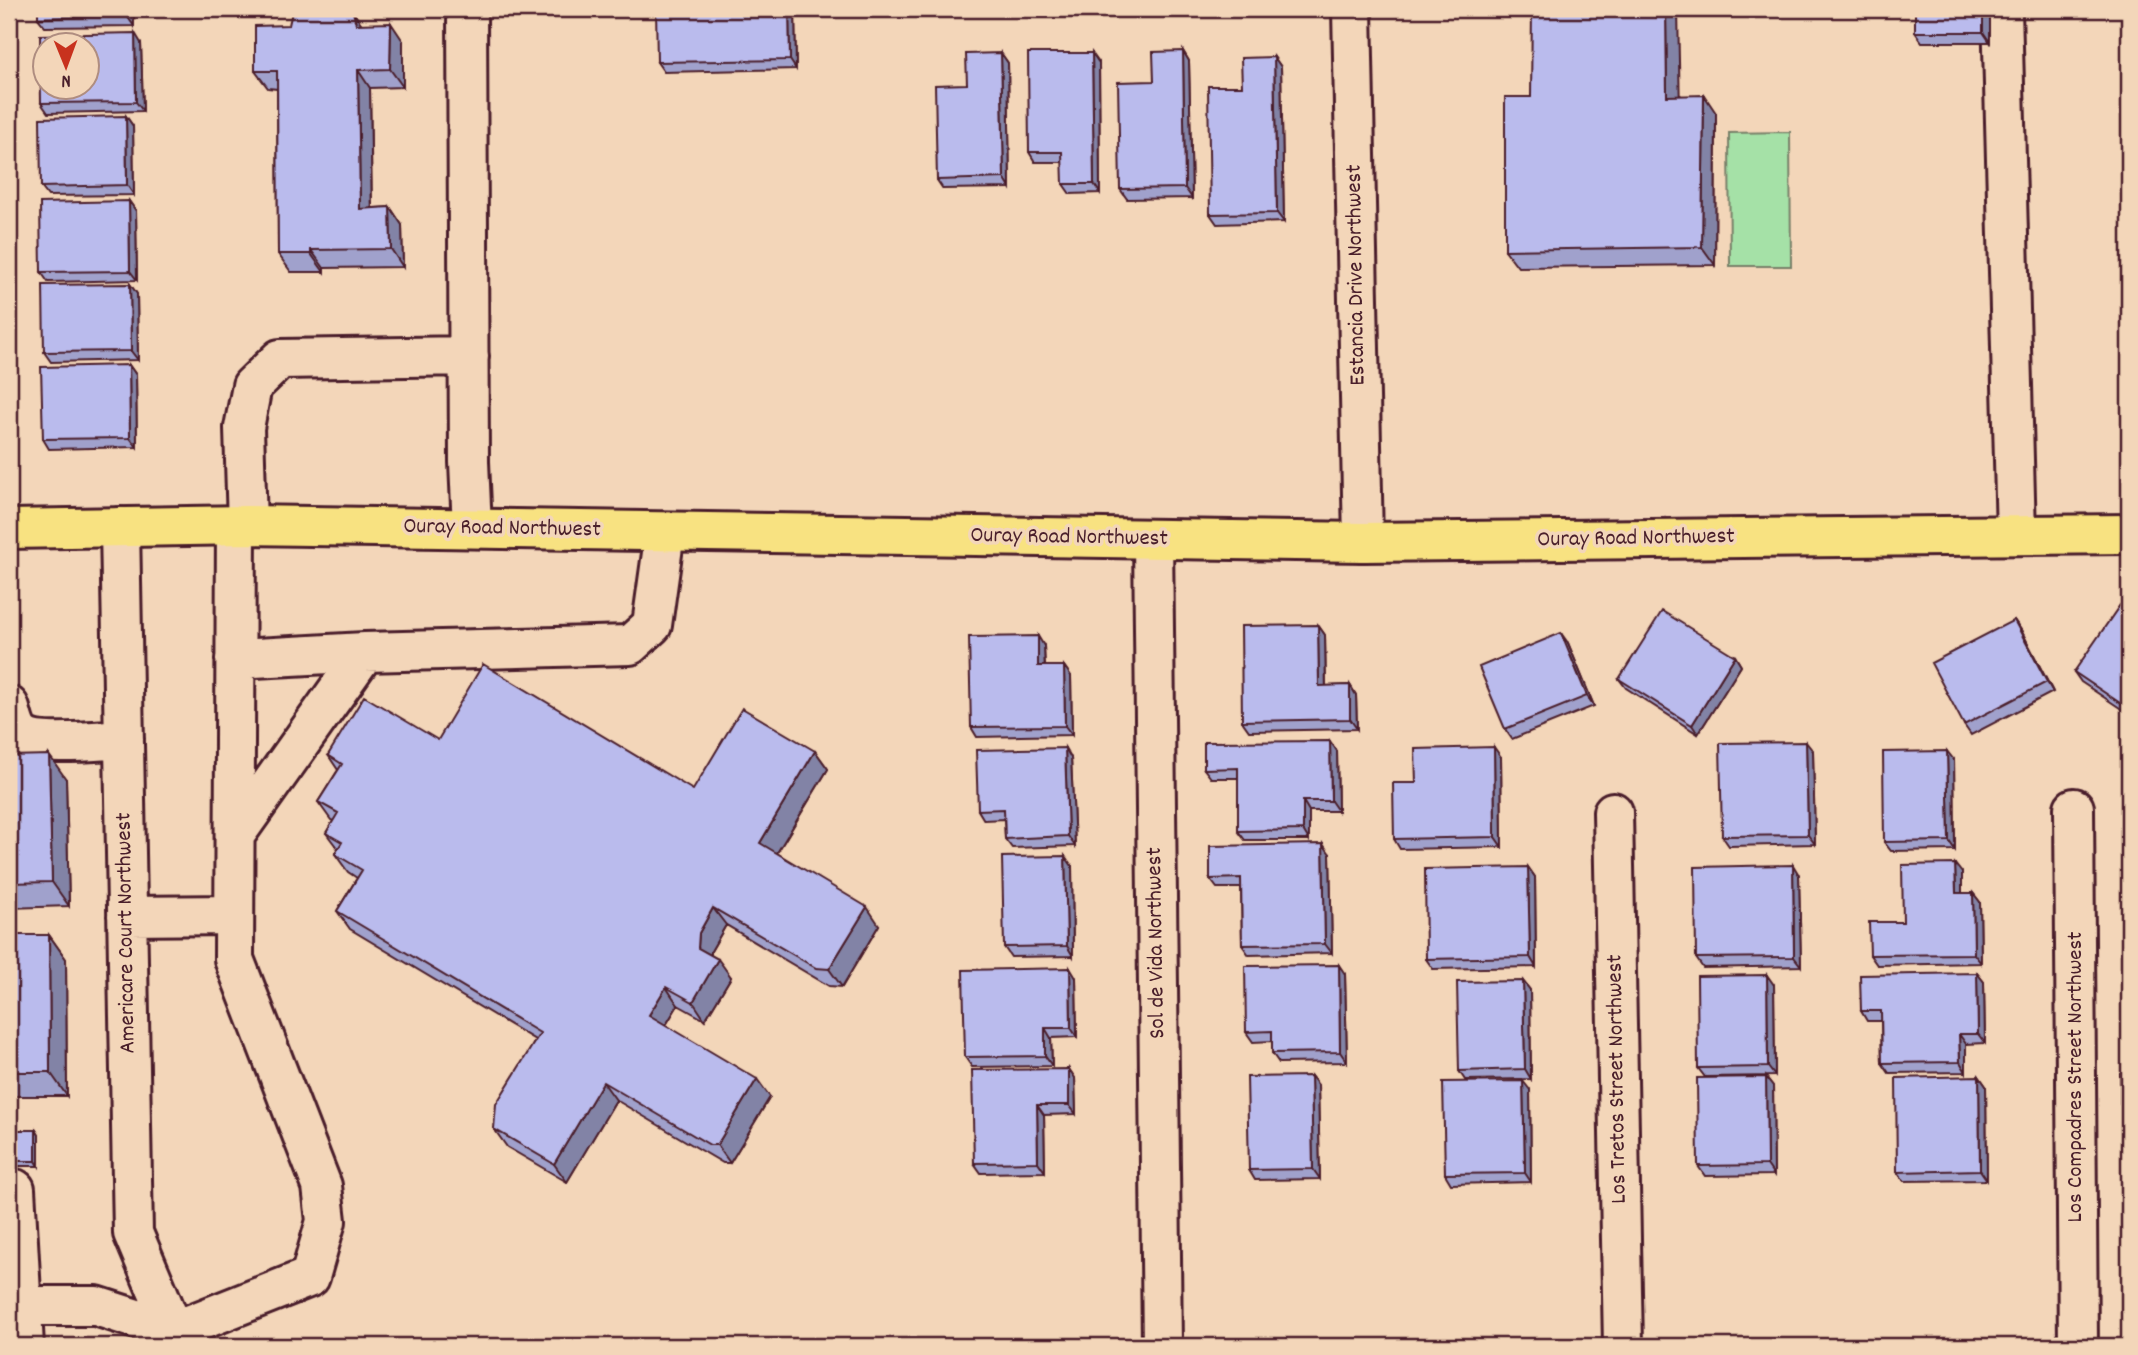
<svg xmlns="http://www.w3.org/2000/svg" width="2138" height="1355" font-family="Dekko,sans-serif">
<style>
.green{fill:#a5e1a7;stroke:#788069;stroke-width:2}
.lines{fill:none;stroke-linecap:round;stroke-linejoin:round}
.minor-casing{stroke:#4a1f2b;stroke-width:44}
.major-casing{stroke:#4a1f2b;stroke-width:44}
.minor{stroke:#f3d6b9;stroke-width:38}
.major{stroke:#f8e281;stroke-width:38}
.wall{fill:#a0a1cc;stroke:#4a1f2b;stroke-width:2}
.shaded-wall{fill:#8283a6;stroke:#4a1f2b;stroke-width:2}
.building{fill:#babbed;stroke:#4a1f2b;stroke-width:2;fill-rule:evenodd}
.labels{text-anchor:middle;dominant-baseline:central;stroke-width:7;stroke-linejoin:round;paint-order:stroke}
.street-label{font-size:23px;fill:#4a1f2b;stroke:#f3d6b9}
</style>
<rect width="100%" height="100%" fill="#f3d6b9"/>
<filter id="ink" filterUnits="userSpaceOnUse"><feTurbulence type="fractalNoise" baseFrequency=".0143" numOctaves="2"/><feDisplacementMap in="SourceGraphic" scale="14" xChannelSelector="R" yChannelSelector="G"/><feConvolveMatrix kernelMatrix="1 2 1 2 8 2 1 2 1" color-interpolation-filters="sRGB"/></filter>
<g filter="url(#ink)">
<path class="green" d="M1790 132 1791 266H1730L1729 133Z"/>
<g class="lines">
<g class="minor-casing">
<path id="minor" d="M467 9 469 462 472 528
M1352 9 1363 542
M2002 9 2016 535
M247 525 244 428 252 386 280 359 469 356
M120 527 133 1233 174 1331
M1153 539 1162 1346
M235 659 365 652
M9 706C13 716 13 729 23 736 39 747 102 740 124 739
M2074 808 2078 1346
M1613 812 1623 1346
M235 835 365 652 630 645 652 625 665 532
M127 916 234 915
M9 1189H15L24 1346
M9 1306H96L174 1331 188 1341
M174 1331 310 1277 326 1221 322 1186 234 959 236 525"/>
</g>
<g class="major-casing">
<path id="major" d="M9 529 247 525 1363 542 2129 534"/>
</g>
<use href="#minor" class="minor"/>
<use href="#major" class="major"/>
</g>
<path class="wall" d="M134 9V26L45 27 38 18Z
M795 9 796 69 664 72 657 62Z
M1915 9H1990V42H1922L1915 32Z
M353 12 361 24 403 41V87L370 88 372 208 390 207 402 225 403 267 324 268V272H291L278 254 277 89 268 88 255 71 289 25Z
M141 43 143 111 48 113 41 103Z
M1183 51 1189 61 1192 198 1127 199 1120 189 1154 81Z
M1001 53 1008 63 1010 188 943 189 937 180 967 84Z
M1274 57 1281 67 1284 222 1217 224 1210 214 1242 86Z
M1099 63 1100 193 1070 194 1063 184V162H1035L1029 152Z
M1680 95 1716 113 1715 265 1518 267 1505 250Z
M126 116 133 126 134 195 48 196 41 187Z
M129 201 136 211 137 280 48 282 41 272Z
M130 284 137 294 138 360 51 362 44 352Z
M129 365 136 375 137 447 49 449 43 439Z
M2129 611V714L2081 682 2074 672Z
M2014 620 2021 630 2053 692 1971 735 1964 725Z
M1318 625 1325 635 1326 686 1350 685 1356 695 1357 729 1249 731 1242 721Z
M1568 643 1594 706 1512 739 1505 729Z
M1044 646 1045 666H1064L1071 676 1072 735 977 737 971 727Z
M1735 656 1741 666 1698 734 1626 688 1619 679Z
M438 740 693 790 815 751 828 769 777 853 879 925 842 987 829 986 726 925 711 951V955L731 977 705 1020 678 1005 666 1025 770 1097 730 1163H723L616 1100 567 1182 507 1147 494 1129 535 1040 350 929 337 911 357 878 348 872 335 854 338 849 326 833 333 821 331 820 318 802 338 770 328 755Z
M1337 751 1338 811H1309V840H1245L1238 831V778H1211L1204 769Z
M1813 751 1815 844 1729 846 1722 836Z
M9 756 66 779 69 906 9 908Z
M1501 757 1502 847 1400 849 1394 839 1416 783Z
M1071 758 1075 846 1012 848 1005 839 1004 819 984 820 978 810Z
M1954 760 1955 850 1891 851 1884 842Z
M1330 854 1332 953 1249 955 1242 945 1241 888H1217L1210 879Z
M1072 866 1073 956 1011 957 1004 947Z
M1528 867 1535 877 1536 967 1433 969 1426 959Z
M1962 873V893H1973L1980 902 1981 963 1877 965 1870 955 1903 922Z
M1799 875 1801 966 1703 968 1696 958Z
M9 935H49L66 959 67 1096H9Z
M1977 973 1984 982 1985 1043 1966 1044V1072L1889 1073 1882 1063 1881 1021H1867L1861 1011Z
M1345 974 1347 1062 1279 1063 1272 1053V1041L1253 1042 1246 1032Z
M1076 978 1077 1037 1051 1038 1052 1066 972 1067 965 1057Z
M1523 981 1530 990 1531 1079 1465 1080 1459 1071Z
M1774 985 1775 1076 1705 1077 1698 1068Z
M1069 1069 1075 1078 1076 1114 1044 1115 1045 1172 981 1173 974 1163Z
M2129 1073V1113H2127L2120 1103Z
M1311 1076 1318 1085 1320 1179 1255 1180 1249 1170Z
M1979 1076 1986 1086 1987 1180 1904 1181 1897 1172Z
M1766 1077 1773 1086 1774 1175 1705 1176 1698 1166Z
M1530 1090 1531 1182 1451 1184 1445 1174Z
M9 1130H36L39 1135V1166H9Z"/>
<path class="shaded-wall" d="M127 9H134V26L127 16Z
M789 9H795L796 69 790 60Z
M1666 9H1678L1680 113 1667 96Z
M1983 9H1990V42L1983 32Z
M353 12 366 30 356 24Z
M391 23 403 41V87L390 69Z
M135 33 141 43 143 111 136 102Z
M1183 51 1189 61 1192 198 1185 188Z
M1001 53 1008 63 1010 188 1004 178Z
M1092 53 1099 63 1100 193 1094 184Z
M1274 57 1281 67 1284 222 1277 213Z
M358 70 370 88 372 226 360 209Z
M1704 95 1716 113 1715 265 1702 247Z
M126 116 133 126 134 195 127 185Z
M129 201 136 211 137 280 130 271Z
M390 207 402 225 403 267 391 249Z
M311 250 324 268V272L311 254Z
M130 284 137 294 138 360 131 351Z
M129 365 136 375 137 447 130 438Z
M2014 620 2021 630 2053 692 2047 682Z
M1318 625 1325 635 1326 696 1319 686Z
M1561 633 1568 643 1594 706 1587 696Z
M1038 636 1044 646 1045 676 1038 666Z
M1735 656 1741 666 1698 734 1692 725Z
M1064 666 1071 676 1072 735 1065 726Z
M1350 685 1356 695 1357 729 1350 719Z
M1330 741 1337 751 1338 811 1331 801Z
M1806 742 1813 751 1815 844 1808 835Z
M1494 747 1501 757 1502 847 1495 837Z
M1065 748 1071 758 1075 846 1068 836Z
M815 751 828 769 772 861 760 843Z
M1947 751 1954 760 1955 850 1949 841Z
M49 755 66 779 69 906 52 882Z
M1303 801 1309 811V840L1303 830Z
M1323 844 1330 854 1332 953 1325 944Z
M1065 856 1072 866 1073 956 1067 946Z
M1955 864 1962 873V903L1956 893Z
M1793 865 1799 875 1801 966 1794 957Z
M1528 867 1535 877 1536 967 1530 957Z
M1973 893 1980 902 1981 963 1974 954Z
M867 907 879 925 842 987 829 969Z
M713 908 726 925 711 951 710 966 698 948 699 933Z
M49 935 66 959 67 1096 50 1072Z
M718 959 731 977 705 1020 693 1002Z
M1339 965 1345 974 1347 1062 1340 1052Z
M1070 968 1076 978 1077 1037 1071 1028Z
M1977 973 1984 982 1985 1043 1978 1034Z
M1767 975 1774 985 1775 1076 1768 1067Z
M1523 981 1530 990 1531 1079 1525 1069Z
M666 987 678 1005 661 1033 649 1015Z
M1045 1028 1051 1038 1052 1066 1045 1056Z
M1959 1034 1966 1044V1072L1960 1062Z
M1069 1069 1075 1078 1076 1114 1069 1105Z
M1311 1076 1318 1085 1320 1179 1313 1169Z
M1979 1076 1986 1086 1987 1180 1980 1170Z
M1766 1077 1773 1086 1774 1175 1767 1165Z
M757 1079 770 1097 730 1163 717 1145Z
M1523 1081 1530 1090 1531 1182 1525 1173Z
M603 1082 616 1100 567 1182 554 1164Z
M1037 1105 1044 1115 1045 1172 1038 1162Z
M36 1130 39 1135V1166L36 1161Z"/>
<path class="building" d="M38 9H127V16L38 18Z
M294 9H350L353 12 356 24 391 23 390 69 358 70 360 209 390 207 391 249 311 250V254H278L277 71H255V26L289 25 292 12Z
M656 9H789L790 60 657 62Z
M1532 9H1666L1667 96 1704 95 1702 247 1505 250V97H1531Z
M1915 9H1983V32H1915Z
M135 33 136 102 41 103 40 35ZM46 46H88V88H46Z
M1183 51 1185 188 1120 189 1118 82 1154 81 1153 52Z
M1001 53 1004 178 937 180 935 85 967 84 966 54Z
M1028 53H1092L1094 184H1063L1062 152H1029Z
M1274 57 1277 213 1210 214 1208 86H1242L1241 58Z
M126 116 127 185 41 187 40 118Z
M129 201 130 271 41 272 40 203Z
M130 284 131 351 44 352 43 285Z
M129 365 130 438 43 439 41 367Z
M2120 605 2129 611V709L2074 672Z
M1662 611 1735 656 1692 725 1619 679Z
M2014 620 2047 682 1964 725 1931 663Z
M1318 625 1319 686 1350 685V719L1242 721 1241 626Z
M1561 633 1587 696 1505 729 1479 667Z
M1038 636V666H1064L1065 726 971 727 969 637Z
M483 664 693 790 742 708 815 751 760 843 867 907 829 969 816 968 713 908 699 933 698 948 718 959 693 1002 666 987 649 1015 757 1079 717 1145H710L603 1082 554 1164 494 1129 496 1104 540 1033 337 911 362 870 335 854 342 842 326 833 338 813 318 802 342 764 328 755 364 696 438 740Z
M1330 741 1331 801H1303V830L1238 831V768L1204 769V742Z
M1806 742 1808 835 1722 836 1720 743Z
M1494 747 1495 837 1394 839 1393 783H1416L1415 749Z
M1065 748 1068 836 1005 839 1004 809 978 810 976 750Z
M1947 751 1949 841 1884 842 1883 752Z
M49 755 52 882 9 883V756Z
M1323 844 1325 944 1242 945 1241 878 1210 879V846Z
M1065 856 1067 946 1004 947 1002 857Z
M1955 864 1956 893H1973L1974 954 1870 955 1869 922H1903L1902 865Z
M1793 865 1794 957 1696 958 1695 867Z
M1528 867 1530 957 1426 959 1425 869Z
M9 935H49L50 1072H9Z
M1339 965 1340 1052 1272 1053V1031L1246 1032 1245 966Z
M1070 968 1071 1028H1045V1056L965 1057 963 970Z
M1977 973 1978 1034H1959L1960 1062 1882 1063 1881 1011H1861L1860 975Z
M1767 975 1768 1067 1698 1068 1697 976Z
M1523 981 1525 1069 1459 1071 1457 982Z
M1069 1069V1105H1037L1038 1162 974 1163 972 1070Z
M2120 1073H2129V1103H2120Z
M1311 1076 1313 1169 1249 1170 1247 1077Z
M1979 1076 1980 1170 1897 1172 1896 1078Z
M1766 1077 1767 1165 1698 1166 1697 1078Z
M1523 1081 1525 1173 1445 1174 1443 1082Z
M9 1130H36V1161H9Z
M1914 1344H1981V1346H1914Z"/>
</g>
<g class="labels">
<g class="street-label">
<text transform="translate(1357 275) rotate(-91)">Estancia Drive Northwest</text>
<text transform="translate(502 529) rotate(1)">Ouray Road Northwest</text>
<text transform="translate(1069 538) rotate(1)">Ouray Road Northwest</text>
<text transform="translate(1636 539) rotate(-1)">Ouray Road Northwest</text>
<text transform="translate(127 933) rotate(-91)">Americare Court Northwest</text>
<text transform="translate(1157 943) rotate(-91)">Sol de Vida Northwest</text>
<text transform="translate(2076 1077) rotate(-90)">Los Compadres Street Northwest</text>
<text transform="translate(1618 1079) rotate(-91)">Los Tretos Street Northwest</text>
</g>
</g>
<rect width="2138" height="1355" fill="none" stroke="#f3d6b9" stroke-width="35"/>
<rect x="18" y="18" width="2103" height="1320" fill="none" stroke="#4a1f2b" stroke-width="2.5" filter="url(#ink)"/>
<g transform="translate(66 66) rotate(179)"><circle r="33" fill="#f3d6b9" stroke="#af8d80" stroke-width="2"/>
<path d="M0-5L12 26L0 18L-12 26Z" fill="#c8321e"/>
<text y="-10" font-size="19" font-weight="bold" text-anchor="middle" fill="#4a1f2b">N</text>
</g>
</svg>
